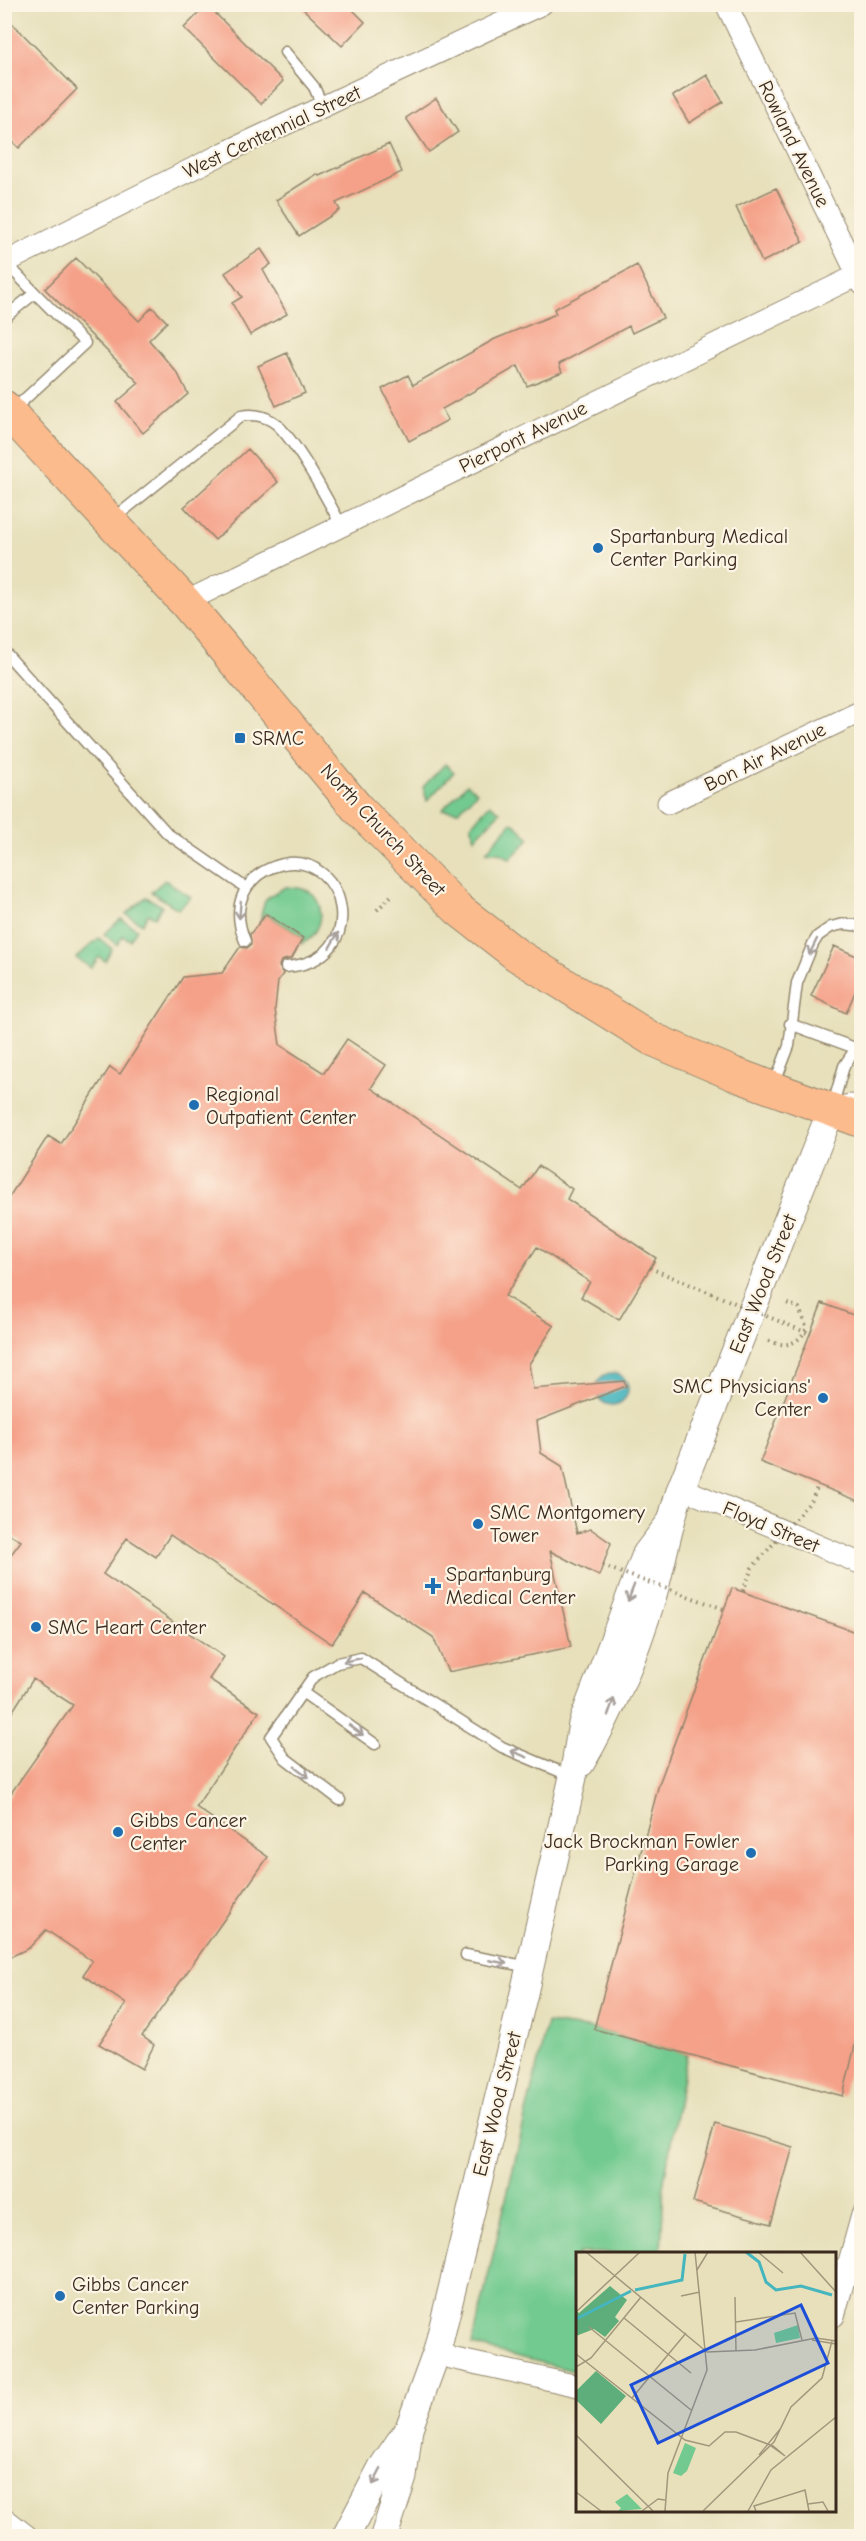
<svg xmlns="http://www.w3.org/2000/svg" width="866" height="2541" font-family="'Comic Neue',sans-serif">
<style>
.green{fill:#72ca90;stroke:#567a57;stroke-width:1.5}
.water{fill:#45b5be;stroke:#40706e;stroke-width:1.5}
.building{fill:#f5a189}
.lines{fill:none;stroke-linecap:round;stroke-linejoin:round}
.service-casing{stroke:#91856c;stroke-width:13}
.minor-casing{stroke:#91856c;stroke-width:23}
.tertiary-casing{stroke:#91856c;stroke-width:29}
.primary-casing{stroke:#91856c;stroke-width:35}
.path{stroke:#91856c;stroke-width:4;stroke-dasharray:1.5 4.5;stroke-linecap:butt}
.service{stroke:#fff;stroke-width:10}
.minor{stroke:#fff;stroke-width:21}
.tertiary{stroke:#fff;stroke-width:27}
.primary{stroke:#fbbb8d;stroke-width:33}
.path-bridge{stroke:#91856c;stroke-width:4;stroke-dasharray:1.5 4.5;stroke-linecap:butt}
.oneway{stroke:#a79f9a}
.poi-dot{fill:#1f6fb2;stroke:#fcf5e5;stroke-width:2}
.labels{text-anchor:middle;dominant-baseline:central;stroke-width:4.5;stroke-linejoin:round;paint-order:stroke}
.street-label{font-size:20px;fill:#3b2a1e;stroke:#fcf5e5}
.poi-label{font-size:20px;fill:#3b2a1e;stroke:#fcf5e5;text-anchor:start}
.inset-river{fill:none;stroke:#45b5be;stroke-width:3}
.inset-road{fill:none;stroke:#a2977c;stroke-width:1.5}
.view{fill:#1d4ed8;fill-opacity:0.15;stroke:#1d4ed8;stroke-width:3}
.inset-edge{fill:none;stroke:#3b2a1e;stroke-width:3}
</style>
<rect width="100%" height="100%" fill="#fcf5e5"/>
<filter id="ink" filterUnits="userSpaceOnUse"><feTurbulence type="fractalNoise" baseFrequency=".0167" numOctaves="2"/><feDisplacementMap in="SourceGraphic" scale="12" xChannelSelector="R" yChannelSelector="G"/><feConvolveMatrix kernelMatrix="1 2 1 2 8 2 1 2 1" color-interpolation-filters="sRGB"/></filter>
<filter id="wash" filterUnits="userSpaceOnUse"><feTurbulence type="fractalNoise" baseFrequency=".008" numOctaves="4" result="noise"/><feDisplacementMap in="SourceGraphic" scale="24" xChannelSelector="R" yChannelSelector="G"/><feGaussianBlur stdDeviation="1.35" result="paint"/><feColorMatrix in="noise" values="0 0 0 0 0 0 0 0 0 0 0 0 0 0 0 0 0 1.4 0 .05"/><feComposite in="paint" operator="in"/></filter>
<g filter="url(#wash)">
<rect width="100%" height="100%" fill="#e7e0bb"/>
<path class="green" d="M445 764 454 772 427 801 423 787Z
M467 784 477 792 459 811 442 810Z
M490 804 500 812 475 838 471 825Z
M512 822 530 838 510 859 499 852H486Z
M165 880 191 897 178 909 151 892Z
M286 887C294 888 303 887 310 892 329 908 321 937 300 944L303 937 266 914 261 920C262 899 267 896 286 887Z
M146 897 162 906 155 917 148 914 142 924 126 914Z
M121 919 137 929 130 940 123 936 117 945 104 934Z
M99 938 112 949 105 961 99 957 91 968 76 958Z
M547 2023 594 2029 687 2054 664 2181 661 2253H578V2372L472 2345Z"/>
<path class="water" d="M596 1389a16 16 0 1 1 32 0a16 16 0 1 1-32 0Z"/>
<g id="blocks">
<path class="building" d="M298 4H347L365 22 342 46Z
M207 5 283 81 261 104 184 28Z
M4 15 77 89 19 148 4 133Z
M707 75 723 102 689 123 673 96Z
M436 98 458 132 429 152 406 118Z
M389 144 402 172 336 203 340 210 299 236 276 200 317 174 319 176Z
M776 188 803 242 762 262 736 207Z
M261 249 271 264 263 270 287 314 250 335 232 303 242 297 225 273Z
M76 258 139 321 152 307 167 322 149 340 178 374 188 394 143 433 117 402 139 383 45 289Z
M637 265 663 318 632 333 629 326 559 364 562 372 527 386 518 366 442 409 448 420 409 441 382 389 408 375 413 385 495 339 556 314 554 309Z
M287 353 305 393 276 406 258 366Z
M248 449 278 482 215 540 184 507Z
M266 914 303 938 292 958 281 961 279 966 283 974 278 981 275 1009 280 1045 324 1073 347 1039 386 1065 371 1088 522 1190 538 1166 572 1189 567 1199 656 1258 619 1320 581 1297 590 1282 537 1247 505 1296 554 1326 529 1364 533 1389 624 1381 626 1386 537 1421 541 1453 562 1466 577 1533 591 1529 611 1543 599 1576 550 1551 571 1647 448 1672 433 1637 365 1593 332 1644 170 1535 156 1557 127 1538 103 1574 224 1657 209 1679 259 1712 196 1807 268 1857 142 2036 154 2045 142 2069 99 2044 126 2004 83 1975 92 1961 46 1930 29 1948 4 1960V1803L73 1705 33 1679 4 1725V1564L21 1541 4 1531V1205L48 1136 61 1144 110 1067 120 1074 183 977 222 973 240 947 247 948 251 945 250 934Z
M834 946 861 958V978L846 1013 811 996Z
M822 1303 861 1318V1502L760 1462Z
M732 1588 861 1634V2020L843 2096 594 2029 659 1784Z
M715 2124 793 2147 771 2224 693 2202Z"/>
</g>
</g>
<g filter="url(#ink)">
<use href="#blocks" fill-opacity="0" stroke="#91856c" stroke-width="1.5"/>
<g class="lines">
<g class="service-casing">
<path id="service" d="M285 52 314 87 323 107
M6 263 35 293
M4 318 35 293 85 343 12 411
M112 520 241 416C251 414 262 415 272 421 292 433 329 502 341 525
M4 651 168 834 246 888
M245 941C236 919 236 899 252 881 260 871 271 867 283 864 346 851 373 960 286 967
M790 1024 855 1048
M774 1085 789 1046 797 983 813 944 818 936 831 927 844 924 862 926
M832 1108 844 1066 862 1039
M302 1692 375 1744
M340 1800 285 1758 271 1737 313 1677 337 1663 361 1658 502 1747 573 1777
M466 1955 530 1967"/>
</g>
<g class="minor-casing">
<path id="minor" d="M726 4 862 284
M4 263 224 153 542 4
M185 602 862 273
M668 803 862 711
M681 1488 862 1564
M834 2316 862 2215
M437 2351 451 2358 578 2386
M4 2518 27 2536"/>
</g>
<g class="tertiary-casing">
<path id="tertiary" d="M581 1763C611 1712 636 1651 653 1595 663 1559 669 1523 681 1488L831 1111 851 1108
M346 2536 381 2469 405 2434
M384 2536 403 2477 409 2428 437 2351 524 1993 573 1777 582 1724 646 1554 669 1524"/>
</g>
<g class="primary-casing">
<path id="primary" d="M4 407 185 602 357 808 459 910 517 955 652 1039 734 1074 862 1121"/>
</g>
<path class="path" d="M377 910 392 895
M769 1341C787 1348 798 1344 807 1328L799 1308 784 1302"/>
<use href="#service" class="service"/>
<use href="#minor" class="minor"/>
<use href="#tertiary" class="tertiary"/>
<use href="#primary" class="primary"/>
<path class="path-bridge" d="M650 1268 810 1334
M603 1566 724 1609
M743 1591 752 1568 812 1500 818 1485"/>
</g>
<defs><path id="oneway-shaft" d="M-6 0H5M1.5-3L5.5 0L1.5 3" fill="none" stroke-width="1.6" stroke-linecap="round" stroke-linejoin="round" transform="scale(1.5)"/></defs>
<g class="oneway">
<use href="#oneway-shaft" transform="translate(240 910) rotate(95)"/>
<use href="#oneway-shaft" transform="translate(334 940) rotate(-60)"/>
<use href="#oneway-shaft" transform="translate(813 947) rotate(116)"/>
<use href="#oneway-shaft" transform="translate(631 1593) rotate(111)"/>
<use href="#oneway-shaft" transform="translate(352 1660) rotate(169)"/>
<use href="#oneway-shaft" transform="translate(611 1707) rotate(-70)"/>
<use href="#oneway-shaft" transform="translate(356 1730) rotate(36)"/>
<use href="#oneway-shaft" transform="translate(519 1754) rotate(-158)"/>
<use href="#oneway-shaft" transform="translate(302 1772) rotate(37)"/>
<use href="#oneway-shaft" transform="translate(498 1962) rotate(11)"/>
<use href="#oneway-shaft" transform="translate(377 2477) rotate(118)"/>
</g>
</g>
<g class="poi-dot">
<circle cx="598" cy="548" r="6"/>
<rect x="234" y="732" width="12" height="12" rx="3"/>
<circle cx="194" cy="1105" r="6"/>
<circle cx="823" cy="1398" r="6"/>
<circle cx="478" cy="1524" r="6"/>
<path d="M430 1577h6v6h6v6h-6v6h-6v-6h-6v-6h6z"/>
<circle cx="36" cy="1627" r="6"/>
<circle cx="118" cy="1832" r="6"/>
<circle cx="751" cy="1853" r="6"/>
<circle cx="60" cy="2296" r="6"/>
</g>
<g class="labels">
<g class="street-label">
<text transform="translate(272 132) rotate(-25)">West Centennial Street</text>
<text transform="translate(794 144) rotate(64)">Rowland Avenue</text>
<text transform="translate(523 437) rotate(-26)">Pierpont Avenue</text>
<text transform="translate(765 757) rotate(-26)">Bon Air Avenue</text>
<text transform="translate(383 830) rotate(47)">North Church Street</text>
<text transform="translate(763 1284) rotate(-68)">East Wood Street</text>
<text transform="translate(771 1527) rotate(23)">Floyd Street</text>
<text transform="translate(497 2104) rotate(-76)">East Wood Street</text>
</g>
<g class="poi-label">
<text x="610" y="536">Spartanburg Medical<tspan x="610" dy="23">Center Parking</tspan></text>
<text x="252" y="738">SRMC</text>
<text x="206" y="1094">Regional<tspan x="206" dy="23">Outpatient Center</tspan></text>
<text x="811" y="1386" text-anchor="end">SMC Physicians'<tspan x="811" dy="23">Center</tspan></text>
<text x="490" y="1512">SMC Montgomery<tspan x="490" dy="23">Tower</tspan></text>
<text x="446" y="1574">Spartanburg<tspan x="446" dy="23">Medical Center</tspan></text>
<text x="48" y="1627">SMC Heart Center</text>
<text x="130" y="1820">Gibbs Cancer<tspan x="130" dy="23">Center</tspan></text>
<text x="739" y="1841" text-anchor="end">Jack Brockman Fowler<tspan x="739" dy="23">Parking Garage</tspan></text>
<text x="72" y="2284">Gibbs Cancer<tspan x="72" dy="23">Center Parking</tspan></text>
</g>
</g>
<g transform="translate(576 2252)">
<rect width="260" height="260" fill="#e7e0bb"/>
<path d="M222 73 224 86 200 91 198 81ZM109 191 120 196 111 219 105 224 97 221ZM51 242 66 257 42 259 45 256 39 250Z" fill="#72ca90"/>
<path d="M34 34 51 48 39 65 43 69 29 85 18 77 0 84V59L3 61ZM20 119 50 144 25 172 0 148V139Z" fill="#5dae7a"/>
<path class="inset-river" d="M170 0 183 10 190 30 200 38 225 34 256 43M59 38 106 28 109 2M0 67 55 39"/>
<path class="inset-road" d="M10 0 131 100 179 98 240 86 260 89M182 0 207 21M224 0 260 40M121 18 132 0M105 44 124 40M159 45 160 99M0 60 64 0M48 66 115 121M160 70 219 61 226 88M13 75 115 158M236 88 260 92M0 102 109 188 133 194 149 180H160L197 194 209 204 195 194M0 115 15 106 65 45M56 146 110 81M0 183 77 259M183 203 205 176M0 240 25 259M232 252 247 250 252 259M66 259 82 247 89 248M89 259 92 221 131 118 119 0M127 259 198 190 215 155 246 126 256 89M172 259 195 218 260 165M180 259 178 254 229 238 233 259"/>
<path class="view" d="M225 53 252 111 82 191 55 133Z"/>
<rect width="260" height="260" class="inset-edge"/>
</g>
<rect width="866" height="2541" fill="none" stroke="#fcf5e5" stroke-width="24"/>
</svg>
